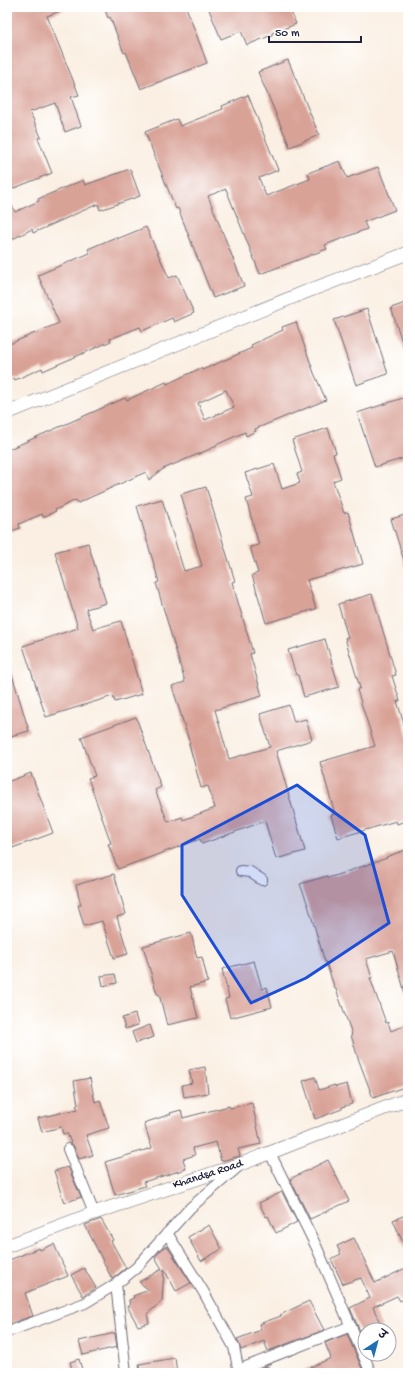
<svg xmlns="http://www.w3.org/2000/svg" width="415" height="1380" font-family="'Gochi Hand','Playpen Sans Deva',sans-serif">
<style>
.building{fill:#d9a297;fill-rule:evenodd}
.lines{fill:none;stroke-linecap:round;stroke-linejoin:round}
.minor-casing{stroke:#6e6a75;stroke-width:12}
.tertiary-casing{stroke:#6e6a75;stroke-width:14}
.minor{stroke:#fff;stroke-width:10}
.tertiary{stroke:#fff;stroke-width:13}
.marked{fill:#1d4ed8;fill-opacity:0.2;stroke:#1d4ed8;stroke-width:3;stroke-linejoin:round}
.labels{text-anchor:middle;dominant-baseline:central;stroke-width:3;stroke-linejoin:round;paint-order:stroke}
.street-label{font-size:12px;fill:#22223b;stroke:#fff}
</style>
<rect width="100%" height="100%" fill="#fff"/>
<filter id="ink" filterUnits="userSpaceOnUse"><feTurbulence type="fractalNoise" baseFrequency=".025" numOctaves="2"/><feDisplacementMap in="SourceGraphic" scale="8" xChannelSelector="R" yChannelSelector="G"/><feConvolveMatrix kernelMatrix="1 2 1 2 8 2 1 2 1" color-interpolation-filters="sRGB"/></filter>
<filter id="wash" filterUnits="userSpaceOnUse"><feTurbulence type="fractalNoise" baseFrequency=".012" numOctaves="4" result="noise"/><feDisplacementMap in="SourceGraphic" scale="16" xChannelSelector="R" yChannelSelector="G"/><feGaussianBlur stdDeviation="0.9" result="paint"/><feColorMatrix in="noise" values="0 0 0 0 0 0 0 0 0 0 0 0 0 0 0 0 0 1.4 0 .05"/><feComposite in="paint" operator="in"/></filter>
<g filter="url(#wash)">
<rect width="100%" height="100%" fill="#faefe2"/>
<g id="blocks">
<path class="building" d="M7 7H68V8L47 16 79 95 71 97 81 126 65 132 55 103 30 112 41 137 38 138 52 173 7 191Z
M104 7H186L207 63 141 89 126 52 124 53 110 17 108 18Z
M208 7H289L296 24 272 33V35L247 45 241 31 221 39Z
M288 60 319 135 290 147 258 72Z
M248 95 278 170 259 178 266 196 310 179 308 173 340 161 347 178 378 167 395 210 364 222 367 229 325 245 327 249 260 274 226 189 208 196 244 286 213 298 178 208 176 209 145 132 177 119 180 126 223 109 222 106Z
M130 169 140 196 100 210 98 204 33 233 32 229 7 242V196L15 212 39 201 38 199 83 180 85 185Z
M146 227 169 278 177 275 194 313 174 322 172 318 142 331 140 327 110 339 111 341 43 371 42 368 15 380 14 378 7 382V345L59 323 38 275 90 253 88 249 116 237 117 239Z
M408 302V353L406 354 391 308Z
M367 309 388 374 356 385 334 320Z
M296 322 314 373 326 400 255 429 256 431 246 436 245 432 216 445 217 446 163 469 149 480 146 472 78 503 76 500 55 510 56 511 43 517 42 514 19 524 20 528 7 533V450L125 398 127 400 166 382 167 384 201 368 202 370 218 363 252 348 251 345 283 330 282 327ZM226 390 234 407 205 420 198 403Z
M403 398 408 412V457L375 467 357 413Z
M328 428 336 453 333 454 341 478 333 481 344 513 348 512 363 564 307 580 316 609 266 623 252 575 258 573 250 547 259 545 246 499 253 497 245 473 274 464 282 489 300 483 297 474 302 472 292 440Z
M206 487 235 581 232 582 253 653 250 654 262 696 215 710 229 759 270 747 260 714 289 705 294 722 306 719 312 740 276 751 305 851 276 859 265 821 202 844 200 839 118 869 108 844 111 843 88 778 95 776 81 737 136 717 161 787 155 790 168 822 182 817 183 820 215 808 208 786 201 788 189 744H190L172 686 185 682 156 583 159 582 137 506 162 499 184 571 202 566 181 494Z
M408 514V567H406L391 519Z
M88 543 106 603 86 609 93 629 121 621 142 694 115 702 113 696 46 717 23 646 78 628 55 552Z
M372 594 396 675 392 676 400 701H397L408 738V820L397 824 396 821 338 838 331 815 335 814 320 762 375 746 357 690 360 688 345 638 348 637 338 604Z
M325 639 339 687 304 697 298 675H296L288 650Z
M7 668H10L29 731 7 737Z
M31 773 53 833 7 850V782Z
M408 849V993H405L393 951 366 959 372 978H370L386 1023 388 1022 391 1031 408 1024V1077L404 1078 407 1086 373 1098 358 1058 351 1035 352 1034 336 989H335L326 962H325L308 905 300 884 327 876 328 878 387 858 386 857Z
M114 874 126 914 117 917 128 954 114 958 102 921 84 926 78 905H81L76 885Z
M191 933 197 958 202 957 208 982 190 987 198 1018 167 1025 159 994H157L143 946Z
M254 961 262 989 267 987 272 1007 230 1018 225 999 229 998 222 969Z
M115 974 117 983 103 986 101 976Z
M135 1014 138 1025 125 1029 122 1018Z
M150 1025 154 1037 136 1043 132 1032Z
M205 1067 208 1093 184 1097 182 1085 192 1083 189 1070Z
M315 1077 319 1090 335 1085V1087L347 1084 352 1104 342 1107V1109L315 1119 303 1081Z
M90 1078 95 1102 100 1100 109 1128 86 1135 93 1155 79 1159 74 1147 71 1143 67 1133 63 1134 61 1127 42 1132 38 1118 78 1109 76 1106 78 1105 74 1081Z
M252 1103 261 1144 238 1149 240 1156 221 1161 216 1142 193 1148 195 1155 183 1159 186 1169 143 1182 145 1186 115 1195 105 1162 152 1148 144 1123 171 1114 170 1113 181 1110 183 1118 229 1106 230 1108Z
M328 1160 349 1201 310 1219 290 1179Z
M68 1167 81 1197 64 1203 54 1171Z
M282 1192 297 1222 276 1233 268 1216 266 1217 259 1203Z
M408 1214V1254L393 1220Z
M101 1219 113 1240 111 1241 126 1268 112 1279 85 1225Z
M209 1225 222 1249 201 1261 188 1237Z
M354 1238 375 1283 408 1267V1297L400 1301 397 1296 373 1307 383 1330H365V1343L350 1308 370 1298 361 1278 343 1284 331 1259 341 1254 337 1246Z
M54 1244 68 1276 25 1293 33 1316 9 1324 7 1320V1261L39 1248 40 1250Z
M167 1246 191 1283 176 1291 164 1269 162 1301 147 1314 149 1323 138 1326 127 1306H130L129 1300 134 1298 133 1296 149 1290 139 1282 162 1269 155 1257 162 1249Z
M84 1268 96 1288 83 1296 71 1275Z
M309 1301 324 1330 268 1351 264 1341 241 1350 237 1339 261 1330 259 1324 281 1316 280 1315Z
M115 1333 117 1347 83 1355 79 1341Z
M347 1334 364 1373H298L331 1358 325 1343Z
M175 1358 177 1373H140L139 1364Z
M79 1359 83 1373H73L70 1362Z
M267 1366 269 1373H248Z"/>
</g>
</g>
<g filter="url(#ink)">
<use href="#blocks" fill-opacity="0" stroke="#6e6a75" stroke-width="1"/>
<g class="lines">
<g class="minor-casing">
<path id="minor" d="M241 871 250 872 262 880
M68 1149 94 1213
M270 1153 317 1248 371 1373
M167 1233 203 1291 234 1347 239 1373
M116 1284 126 1373
M7 1332 85 1303 116 1284 136 1268 190 1208 238 1167
M238 1370 351 1326"/>
</g>
<g class="tertiary-casing">
<path id="tertiary" d="M7 413 308 291 408 253
M7 1246 94 1213 241 1164 408 1099"/>
</g>
<use href="#minor" class="minor"/>
<use href="#tertiary" class="tertiary"/>
</g>
</g>
<path class="marked" d="M297 785 365 835 389 923 306 978 251 1003 182 895V845Z"/>
<g class="labels">
<g class="street-label">
<text transform="translate(208 1175) rotate(-18)">Khandsa Road</text>
</g>
</g>
<rect width="415" height="1380" fill="none" stroke="#fff" stroke-width="24"/>
<g transform="translate(377 1342) rotate(36)"><circle r="19" fill="#ffffff" stroke="#a7a7b1"/>
<path d="M0-3L7 15L0 10L-7 15Z" fill="#1f6fb2"/>
<text y="-6" font-size="11" font-weight="bold" text-anchor="middle" fill="#22223b">उ</text>
</g>
<path d="M269 36v6h92v-6" fill="none" stroke="#22223b" stroke-width="2"/>
<text x="275" y="36" font-size="12" fill="#22223b" stroke="#ffffff" stroke-width="3" paint-order="stroke">50 m</text>
</svg>
